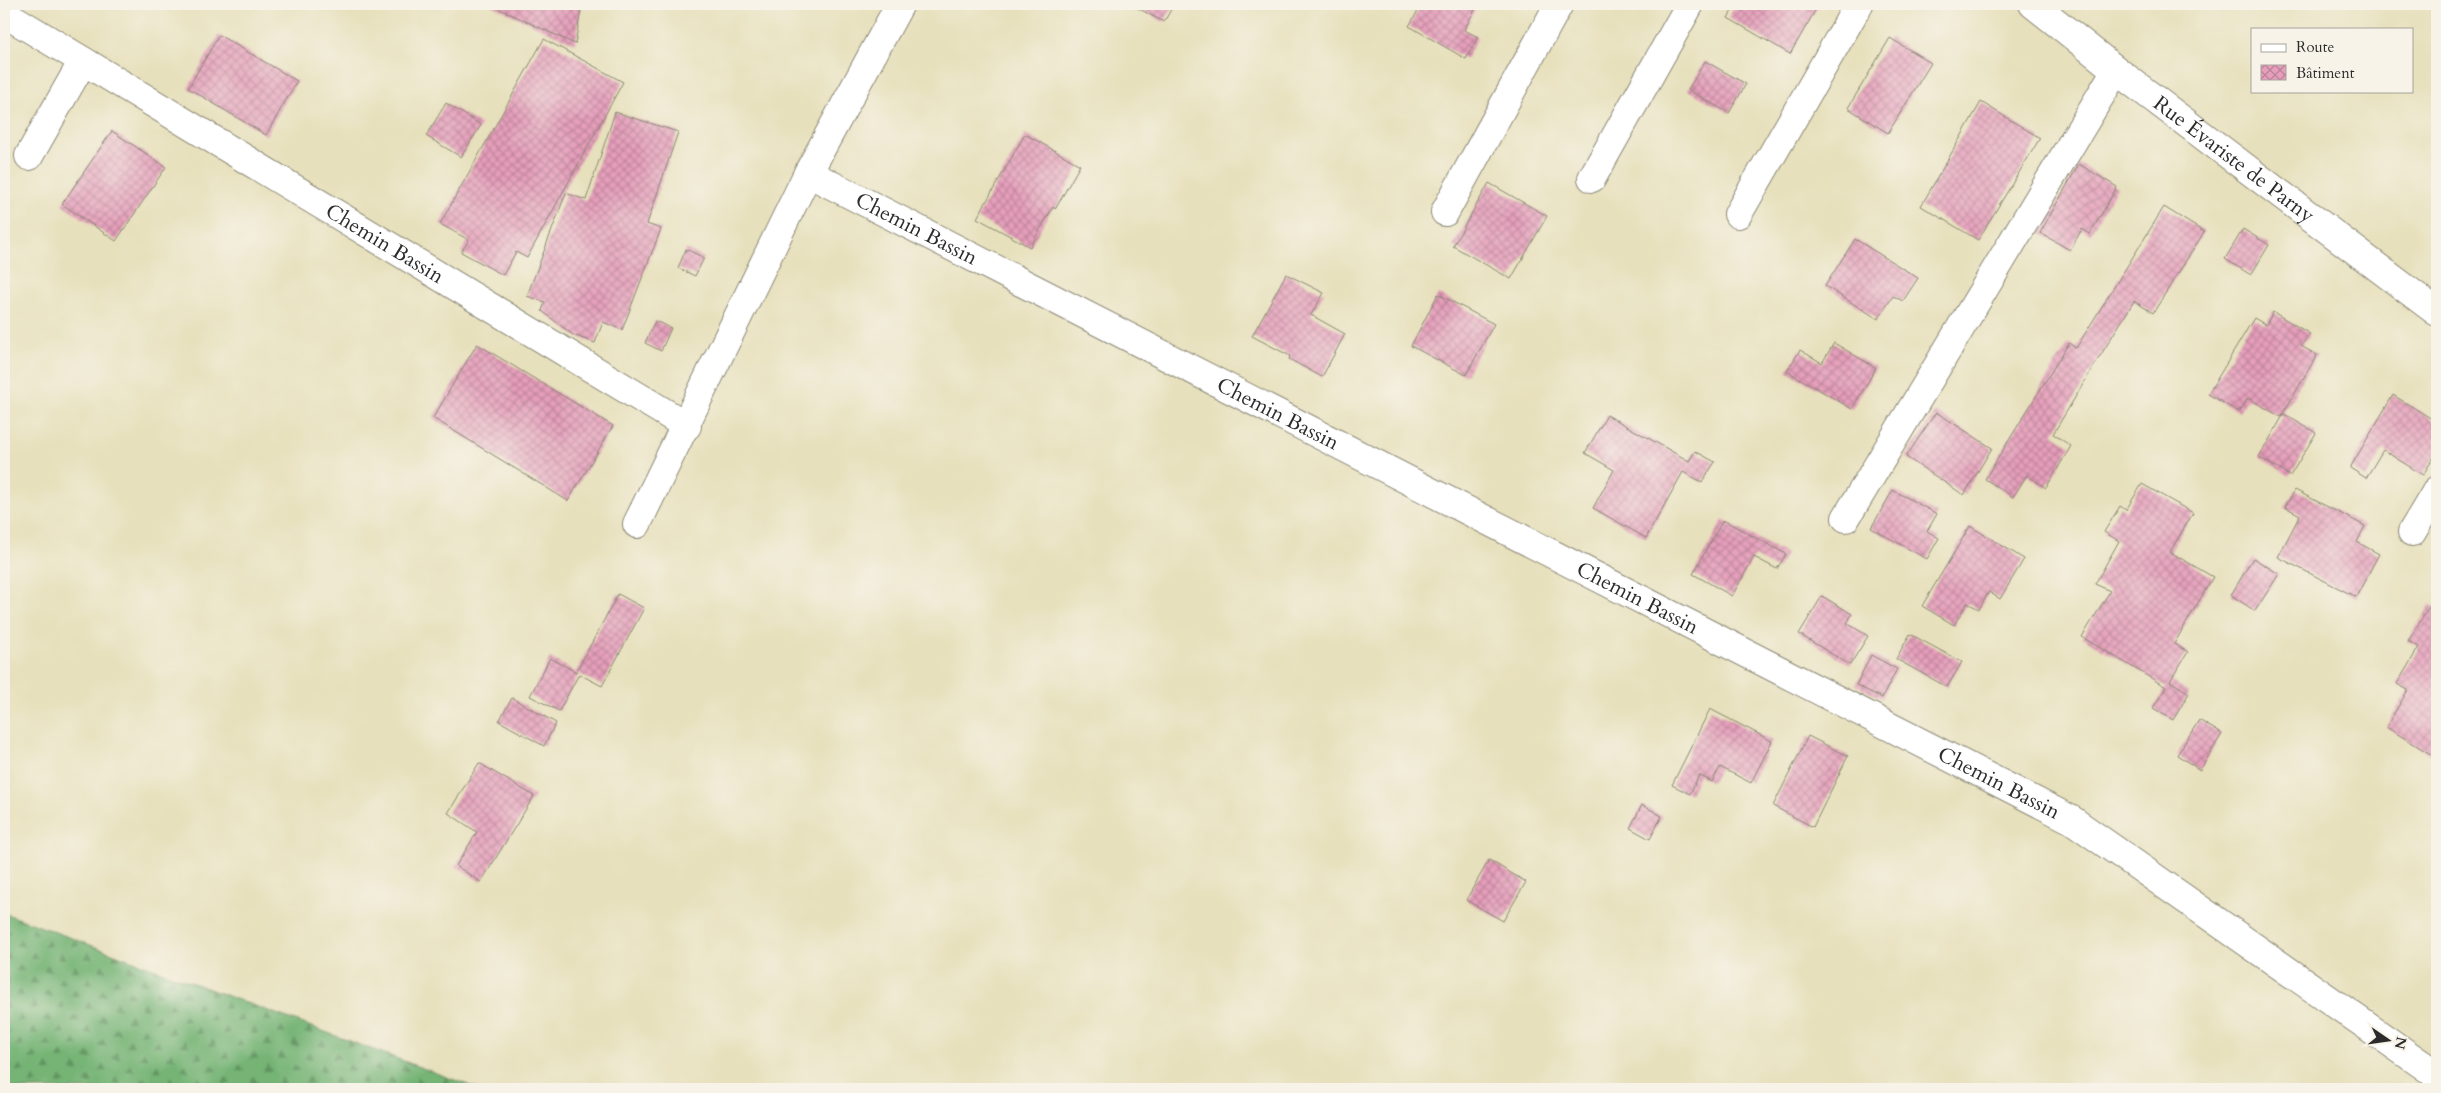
<svg xmlns="http://www.w3.org/2000/svg" width="2441" height="1093" font-family="Cardo,serif">
<style>
.forest{fill:url(#forest-firs);stroke:#507050}
.building{fill:url(#building-cross-hatch)}
.lines{fill:none;stroke-linecap:round;stroke-linejoin:round}
.minor-casing{stroke:#898674;stroke-width:30}
.minor{stroke:#fff;stroke-width:28}
.labels{text-anchor:middle;dominant-baseline:central;stroke-width:4.5;stroke-linejoin:round;paint-order:stroke}
.street-label{font-size:21px;fill:#2b2b2b;stroke:#f7f3e8}
</style>
<defs>
<pattern id="forest-firs" width="22" height="20" patternUnits="userSpaceOnUse" patternTransform="scale(1.25)"><rect width="22" height="20" fill="#75b475"/><path d="M5 1l3.5 6h-7zM16 11l3.5 6h-7z" fill="#609360"/></pattern>
<pattern id="building-cross-hatch" width="8" height="8" patternUnits="userSpaceOnUse" patternTransform="scale(1.25)"><rect width="8" height="8" fill="#e69fbb"/><path d="M0 0l8 8M0 8l8-8" fill="none" stroke="#bb8298"/></pattern>
</defs>
<rect width="100%" height="100%" fill="#f7f3e8"/>
<filter id="ink" filterUnits="userSpaceOnUse"><feTurbulence type="fractalNoise" baseFrequency=".02" numOctaves="2"/><feDisplacementMap in="SourceGraphic" scale="10" xChannelSelector="R" yChannelSelector="G"/><feConvolveMatrix kernelMatrix="1 2 1 2 8 2 1 2 1" color-interpolation-filters="sRGB"/></filter>
<filter id="wash" filterUnits="userSpaceOnUse"><feTurbulence type="fractalNoise" baseFrequency=".0096" numOctaves="4" result="noise"/><feDisplacementMap in="SourceGraphic" scale="20" xChannelSelector="R" yChannelSelector="G"/><feGaussianBlur stdDeviation="1.12" result="paint"/><feColorMatrix in="noise" values="0 0 0 0 0 0 0 0 0 0 0 0 0 0 0 0 0 1.4 0 .05"/><feComposite in="paint" operator="in"/></filter>
<g filter="url(#wash)">
<rect width="100%" height="100%" fill="#e7e0bc"/>
<path class="forest" d="M4 913 479 1089H4Z"/>
<g id="blocks">
<path class="building" d="M489 4H582L575 44Z
M1130 4H1174L1164 22Z
M1422 4H1476L1477 6 1464 30 1478 37 1466 59 1409 26Z
M1736 4H1819L1790 54 1728 18Z
M219 35 297 81 266 135 188 88Z
M1890 38 1931 63 1888 133 1848 108Z
M544 39 623 82 527 258 516 252 503 275 461 252 469 240 440 224Z
M1705 61 1746 84 1729 113 1688 90Z
M1981 102 2040 138 1978 240 1921 206Z
M446 103 481 125 461 157 426 136Z
M615 112 678 132 647 224 661 229 622 330 603 322 595 343 573 335 542 311 545 302 527 296 566 193 586 200Z
M112 131 166 167 116 241 62 204Z
M1025 134 1080 165 1057 206 1055 209 1053 207 1030 247 977 218Z
M2079 164 2117 187 2090 234 2082 229 2070 250 2040 233Z
M1489 183 1547 216 1511 279 1453 246Z
M2164 207 2204 232 2153 313 2134 301 2097 361 2053 434 2071 446 2046 488 2027 475 2013 497 1985 479 2069 343 2076 348Z
M2243 229 2269 245 2251 275 2225 259Z
M1855 239 1918 278 1903 301 1893 296 1878 319 1825 286Z
M686 249 704 258 695 276 678 268Z
M1286 274 1324 293 1311 315 1345 334 1322 377 1289 359 1290 356 1252 336Z
M1438 294 1494 324 1466 375 1411 346Z
M2273 312 2310 334 2301 346 2317 355 2281 417 2248 398 2239 412 2208 394 2254 318 2266 325Z
M655 321 671 328 661 351 645 343Z
M1834 343 1876 368 1852 409 1787 371 1800 350 1822 363Z
M477 344 613 426 568 501 433 418Z
M2393 395 2437 422V452L2423 475 2383 450 2366 478 2350 468Z
M1936 412 1992 448 1964 495 1906 457Z
M2284 414 2316 433 2290 476 2259 457Z
M1607 415 1689 461 1695 451 1715 462 1702 482 1683 472 1646 538 1593 508 1614 470 1585 453Z
M2142 484 2193 513 2170 552 2213 577 2174 644 2188 652 2170 681 2189 693 2173 720 2153 708 2166 687 2082 637 2110 591 2095 584 2119 541 2104 532 2120 506 2126 510Z
M1893 490 1937 514 1927 531 1939 538 1927 559 1871 528Z
M2295 490 2365 526 2357 542 2379 554 2356 597 2278 557 2300 515 2285 507Z
M1723 520 1786 554 1777 569 1754 557 1732 596 1693 574Z
M1970 526 2024 559 2000 599 1989 592 1979 609 1967 603 1954 625 1922 606Z
M2253 558 2279 574 2255 611 2231 595Z
M618 594 644 608 602 686 579 674 559 711 530 696 550 658 576 672Z
M1822 596 1852 614 1847 623 1868 636 1850 665 1799 634Z
M2431 604 2437 608V758L2386 727 2408 690 2397 684 2419 647 2408 641Z
M1910 634 1962 662 1947 687 1896 659Z
M1871 655 1897 669 1882 698 1856 685Z
M512 698 556 723 544 746 499 721Z
M1710 709 1772 741 1751 783 1720 767 1712 782 1699 775 1690 794 1672 785Z
M2199 720 2222 734 2200 770 2177 755Z
M1808 736 1848 756 1813 827 1773 806Z
M479 763 534 796 481 882 456 866 477 832 448 813Z
M1642 805 1662 816 1650 839 1630 828Z
M1489 860 1526 882 1503 921 1466 900Z"/>
</g>
</g>
<g filter="url(#ink)">
<use href="#blocks" fill-opacity="0" stroke="#898674" stroke-width="1"/>
<g class="lines">
<g class="minor-casing">
<g id="minor">
<path id="s1" d="M2033 4 2116 70 2437 312"/>
<path id="s2" d="M4 13 687 426"/>
<path d="M29 156 83 61"/>
<path id="s3" d="M808 173 2072 820 2437 1075"/>
<path d="M1592 178 1690 4"/>
<path d="M1445 212 1559 4"/>
<path d="M1738 214 1859 4"/>
<path d="M1846 518 2116 70"/>
<path d="M637 524 808 173 900 4"/>
<path d="M2412 532 2437 490"/>
</g>
</g>
<use href="#minor" class="minor"/>
</g>
</g>
<g class="labels">
<g class="street-label">
<text stroke="none"><textPath href="#s1" startOffset="254">Rue Évariste de Parny</textPath></text>
<text stroke="none"><textPath href="#s3" startOffset="122">Chemin Bassin</textPath></text>
<text stroke="none"><textPath href="#s2" startOffset="445">Chemin Bassin</textPath></text>
<text stroke="none"><textPath href="#s3" startOffset="528">Chemin Bassin</textPath></text>
<text stroke="none"><textPath href="#s3" startOffset="932">Chemin Bassin</textPath></text>
<text stroke="none"><textPath href="#s3" startOffset="1338">Chemin Bassin</textPath></text>
</g>
</g>
<rect width="2441" height="1093" fill="none" stroke="#f7f3e8" stroke-width="20"/>
<rect x="2251" y="28" width="162" height="65" fill="#f7f3e8" stroke="#a5a39c"/>
<rect x="2261" y="44" width="25" height="8" fill="#ffffff" stroke="#a5a39c"/>
<text x="2296" y="52" font-size="15" fill="#2b2b2b">Route</text>
<rect x="2261" y="65" width="25" height="15" fill="url(#building-cross-hatch)" stroke="#a5a39c"/>
<text x="2296" y="78" font-size="15" fill="#2b2b2b">Bâtiment</text>
<g transform="translate(2388 1040) rotate(103)" stroke="#f7f3e8" stroke-width="4" paint-order="stroke">
<path d="M0-4L9 19L0 12L-9 19Z" fill="#2b2b2b"/>
<text y="-8" font-size="14" font-weight="bold" text-anchor="middle" fill="#2b2b2b">N</text>
</g>
</svg>
